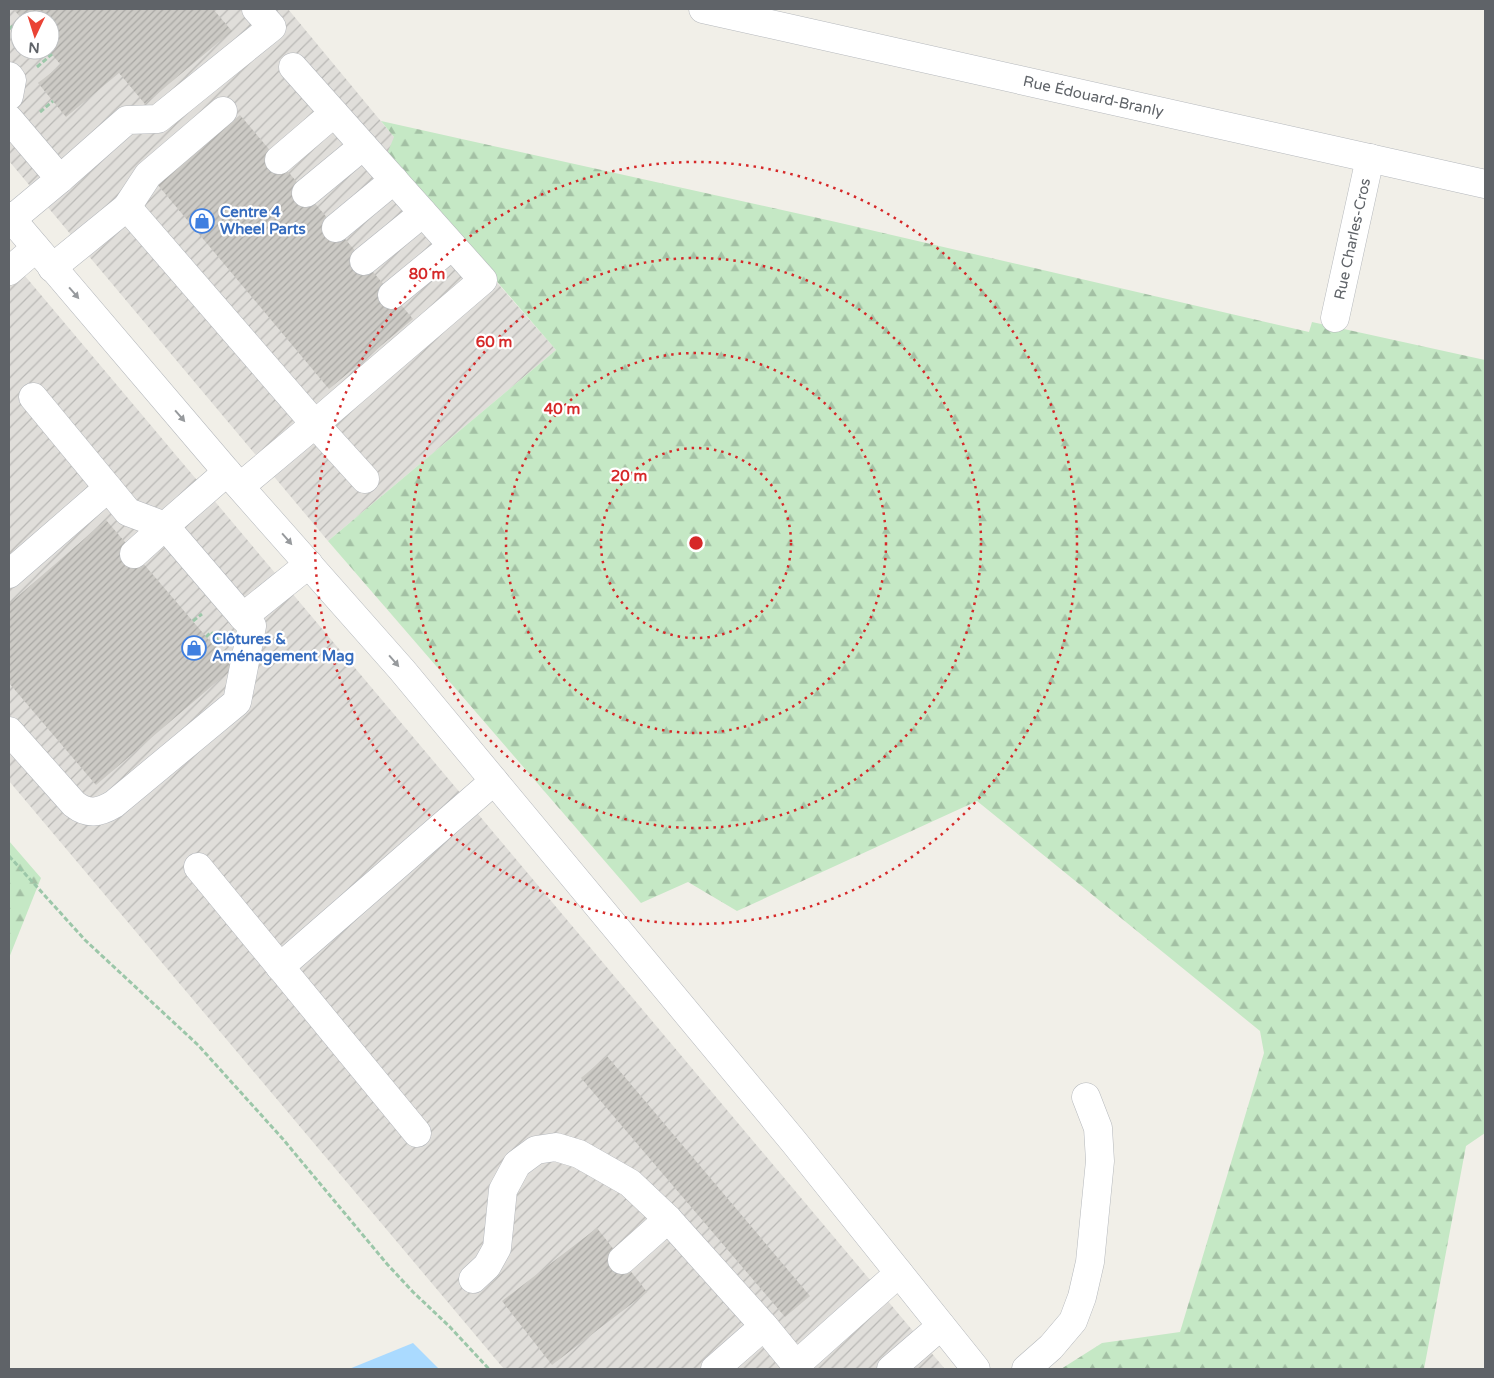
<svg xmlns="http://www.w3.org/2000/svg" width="1494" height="1378" font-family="'Varela Round',sans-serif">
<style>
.industrial{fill:url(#industrial-furrows);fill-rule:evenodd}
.forest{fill:url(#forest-firs)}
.water{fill:#aadaff}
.building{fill:url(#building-hatch)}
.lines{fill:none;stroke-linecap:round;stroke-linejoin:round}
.minor-casing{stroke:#b5b8bc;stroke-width:29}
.path{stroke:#9cc7a9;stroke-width:3;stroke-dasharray:5 2.5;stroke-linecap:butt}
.minor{stroke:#fff;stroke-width:28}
.oneway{fill:#979a9d}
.ring{fill:none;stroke:#d62828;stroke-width:2.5;stroke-dasharray:2.5 5}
.labels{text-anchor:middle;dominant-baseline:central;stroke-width:4.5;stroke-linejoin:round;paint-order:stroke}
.street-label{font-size:15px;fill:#5f6368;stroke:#fff}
.shop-label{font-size:15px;font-weight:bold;fill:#366cbe;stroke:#fff;text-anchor:start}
.centre{fill:#d62828;stroke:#fff;stroke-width:2.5}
.ring-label{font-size:15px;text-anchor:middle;font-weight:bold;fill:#d62828;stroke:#fff;stroke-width:4.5;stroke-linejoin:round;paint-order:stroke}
</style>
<defs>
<pattern id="industrial-furrows" width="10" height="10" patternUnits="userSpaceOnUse" patternTransform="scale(1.25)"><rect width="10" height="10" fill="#e0deda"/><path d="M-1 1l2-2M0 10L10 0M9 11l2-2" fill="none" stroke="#b9b8b5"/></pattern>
<pattern id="forest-firs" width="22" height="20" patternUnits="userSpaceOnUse" patternTransform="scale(1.25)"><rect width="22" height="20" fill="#c5e8c5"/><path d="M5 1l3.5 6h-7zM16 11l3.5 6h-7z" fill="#a3c0a4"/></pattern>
<pattern id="building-hatch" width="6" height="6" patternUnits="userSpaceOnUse" patternTransform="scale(1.25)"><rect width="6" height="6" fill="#cccac5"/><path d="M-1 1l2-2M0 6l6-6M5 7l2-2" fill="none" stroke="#a9a8a4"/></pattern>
</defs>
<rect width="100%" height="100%" fill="#f1efe8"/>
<path class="industrial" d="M9 9H288L394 137 479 262 556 350 328 541 9 161ZM20 20H50V50H20Z
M9 257 143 416 945 1369H504L9 781Z"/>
<path class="forest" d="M381 121 836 222 1309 332 1312 322 1485 360V1133L1466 1146 1424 1369H1061L1102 1343 1180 1332 1264 1053 1260 1031 977 801 737 911 688 882 641 903 328 541 556 350 387 154 394 137Z
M9 841 41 878 9 958Z"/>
<path class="water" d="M413 1343 439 1369H349Z"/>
<path class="building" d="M13 9H213L232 31 145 104 119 73 66 117 38 83 61 65 48 50H50V20H23Z
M240 115 413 319 329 389 157 184Z
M106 520 233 668 96 785 9 683V604Z
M607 1056 810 1296 785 1317 581 1078Z
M597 1228 647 1292 552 1365 502 1301Z"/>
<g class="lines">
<g class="minor-casing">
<g id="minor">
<path id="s1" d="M703 9 1485 184"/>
<path d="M293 67 483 280 315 424 365 479"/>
<path d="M9 76 12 80 9 96"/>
<path d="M9 119 60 179 12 219"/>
<path d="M279 160 334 113"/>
<path d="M60 179 127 120 158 119 272 27 256 9"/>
<path d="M306 193 363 146"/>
<path d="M127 207 148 175 223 111"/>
<path d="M9 216 227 472 402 670 794 1142 976 1369"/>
<path d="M336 228 394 180"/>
<path d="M364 261 423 213"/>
<path d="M52 268 127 207 315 424 241 486"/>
<path d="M9 271 36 248"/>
<path d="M392 295 452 246"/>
<path id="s2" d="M1335 318 1370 158"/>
<path d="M33 397 128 512 165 526 134 554"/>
<path d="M227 472 165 526 243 617 309 564"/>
<path d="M9 574 108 488"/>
<path d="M9 731 74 804C88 815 99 813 114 804L237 702 252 626 243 617"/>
<path d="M198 867 417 1133"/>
<path d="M280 967 494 781"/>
<path d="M622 1260 668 1219"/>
<path d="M473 1279 487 1266 497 1248 503 1190 517 1164 536 1150 556 1147 579 1154 630 1183 668 1219 764 1326"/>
<path d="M715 1369 764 1326 796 1365 899 1273"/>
<path d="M891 1369 941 1326"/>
<path d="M1026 1369 1051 1347 1073 1321 1082 1297 1090 1262 1100 1161 1098 1128 1086 1097"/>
</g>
</g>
<path class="path" d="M9 29 22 19
M37 67 52 54
M40 112 53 101
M193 621 202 614
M206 637 211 632 217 639 218 638
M9 856 85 940 198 1045 282 1138 387 1264 413 1292 449 1326 489 1369"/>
<use href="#minor" class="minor"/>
</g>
<defs><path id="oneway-solid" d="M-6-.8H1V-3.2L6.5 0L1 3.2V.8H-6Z" transform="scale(1.25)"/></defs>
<g class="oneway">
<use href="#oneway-solid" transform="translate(74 293) rotate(49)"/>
<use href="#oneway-solid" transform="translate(180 416) rotate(49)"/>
<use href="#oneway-solid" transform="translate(287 539) rotate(49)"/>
<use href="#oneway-solid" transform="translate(394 661) rotate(49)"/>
</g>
<g class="ring">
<circle cx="696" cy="543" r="95"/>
<circle cx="696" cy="543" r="190"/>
<circle cx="696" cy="543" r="285"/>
<circle cx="696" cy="543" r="381"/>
</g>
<defs>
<g id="shop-ring" transform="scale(1.25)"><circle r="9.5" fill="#fff" stroke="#3f7fe0" stroke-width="1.5"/><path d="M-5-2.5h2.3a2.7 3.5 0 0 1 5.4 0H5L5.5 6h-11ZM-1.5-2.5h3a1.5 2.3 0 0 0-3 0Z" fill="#3f7fe0"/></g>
</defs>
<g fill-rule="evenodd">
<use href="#shop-ring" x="202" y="221"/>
<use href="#shop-ring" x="194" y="648"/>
</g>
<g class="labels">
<g class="street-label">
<text stroke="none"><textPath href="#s1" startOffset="400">Rue Édouard-Branly</textPath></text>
<text stroke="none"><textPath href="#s2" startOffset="81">Rue Charles-Cros</textPath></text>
</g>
<g class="shop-label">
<text x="220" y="212">Centre 4<tspan x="220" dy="17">Wheel Parts</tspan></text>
<text x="212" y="639">Clôtures &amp;<tspan x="212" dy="17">Aménagement Mag</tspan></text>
</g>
</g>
<circle cx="696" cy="543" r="8" class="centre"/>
<g class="ring-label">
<text x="427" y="279">80 m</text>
<text x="494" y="347">60 m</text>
<text x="562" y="414">40 m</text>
<text x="629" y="481">20 m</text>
</g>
<rect width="1494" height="1378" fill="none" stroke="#5f6368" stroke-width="20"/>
<g transform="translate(35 35) rotate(184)"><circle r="24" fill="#ffffff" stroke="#bfc1c3"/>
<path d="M0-4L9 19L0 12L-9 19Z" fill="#ea4335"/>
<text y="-8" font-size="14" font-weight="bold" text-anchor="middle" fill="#5f6368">N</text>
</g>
</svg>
